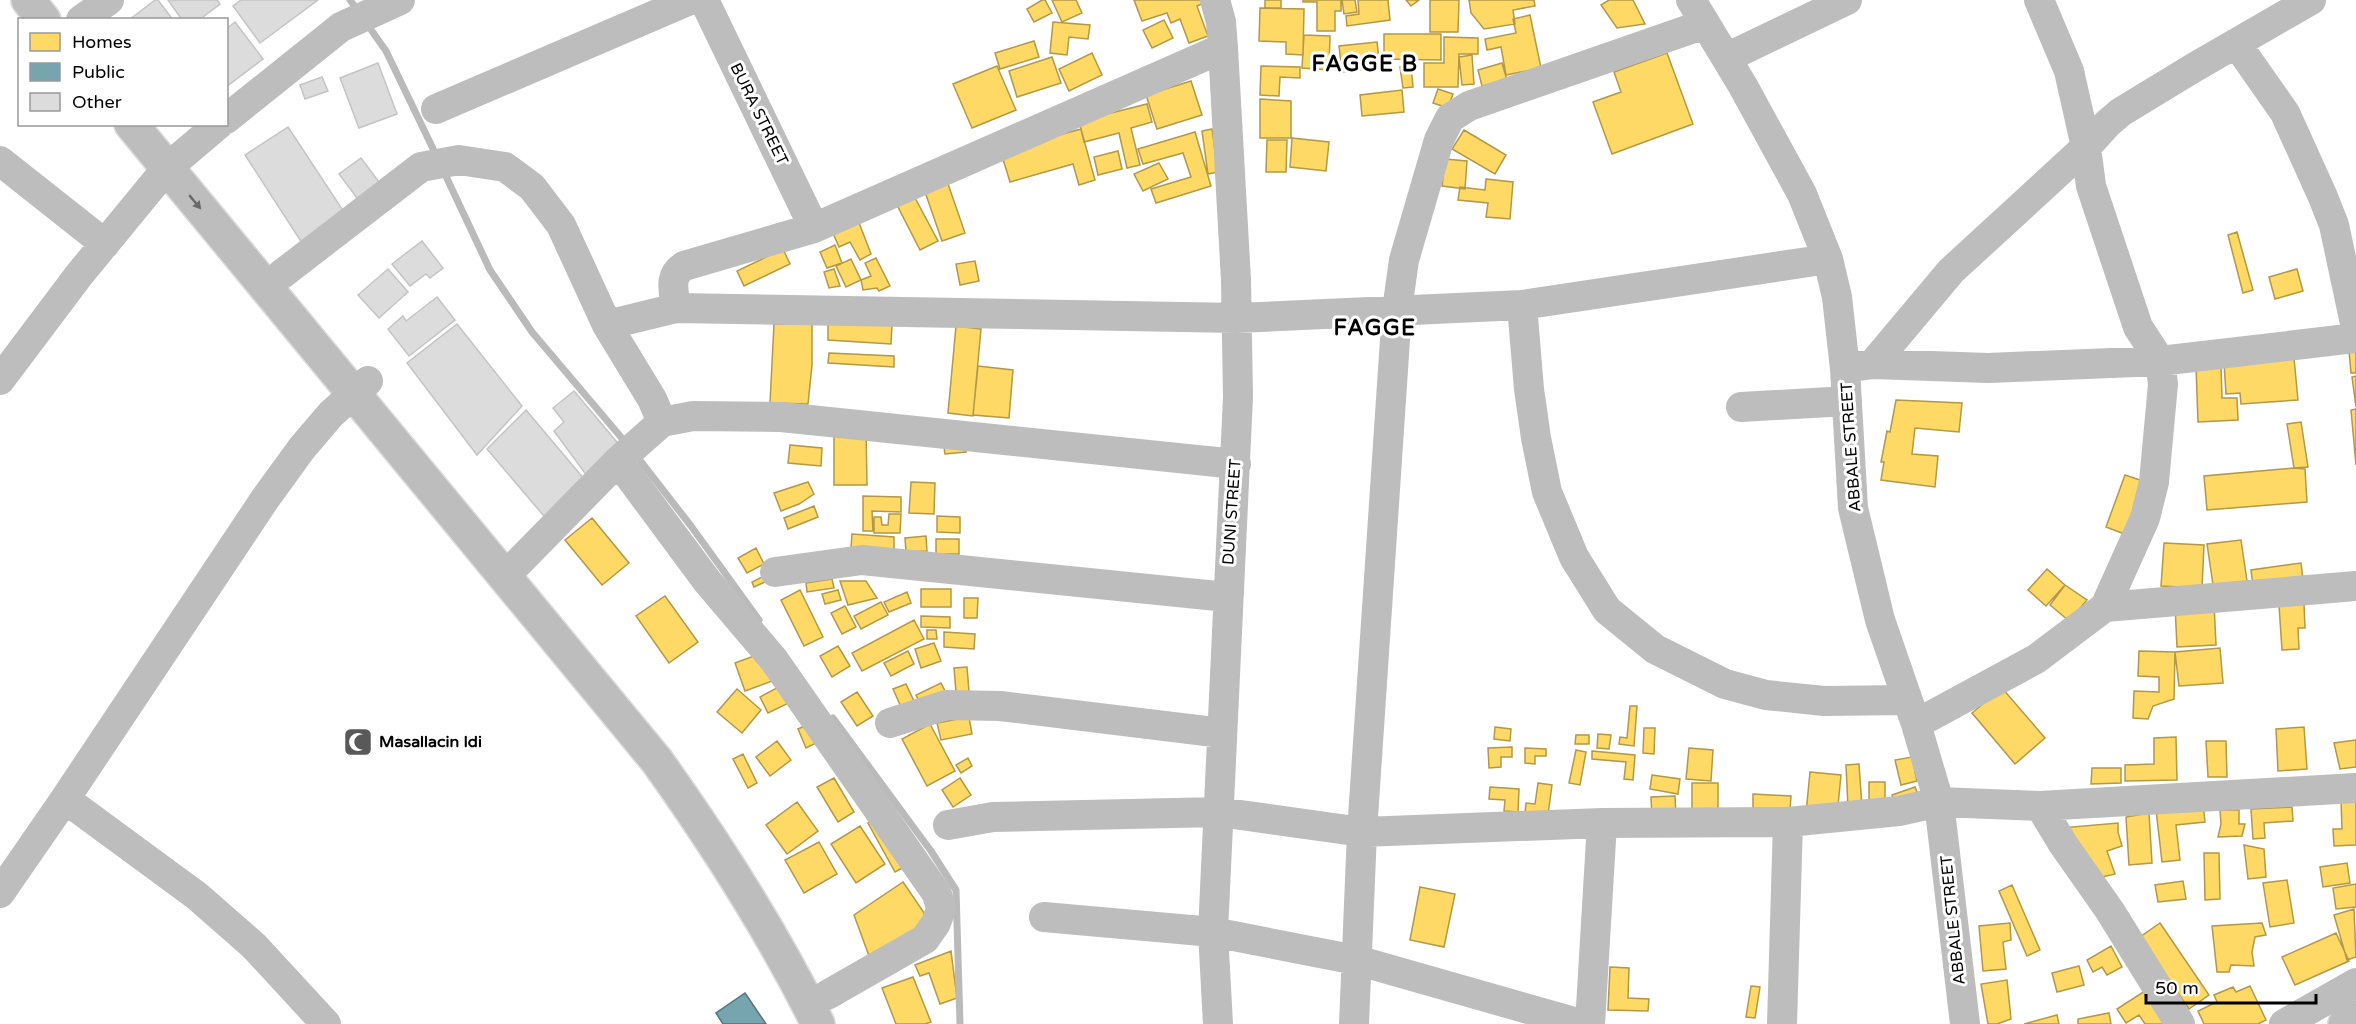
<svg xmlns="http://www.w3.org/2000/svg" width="2356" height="1024" font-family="'Varela Round',sans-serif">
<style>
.homes{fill:#ffd966;stroke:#b29847;stroke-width:1.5}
.public{fill:#76a5af;stroke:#53747a;stroke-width:1.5}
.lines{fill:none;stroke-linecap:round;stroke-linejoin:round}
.stream{stroke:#bababa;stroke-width:7}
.building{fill:#dcdcdc;stroke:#c4c4c4;stroke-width:1.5}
.major-casing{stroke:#dbdbdb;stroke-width:36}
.minor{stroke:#bdbdbd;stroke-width:30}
.major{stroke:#bdbdbd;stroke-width:33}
.oneway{fill:#686868}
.labels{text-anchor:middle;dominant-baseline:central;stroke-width:6;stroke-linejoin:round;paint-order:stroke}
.street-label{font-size:16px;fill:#000;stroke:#fff}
.poi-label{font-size:16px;font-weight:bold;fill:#000;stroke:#fff;text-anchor:start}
.district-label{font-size:22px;font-weight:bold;letter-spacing:1.5px;fill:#000;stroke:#fff}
</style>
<rect width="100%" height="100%" fill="#fff"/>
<path class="homes" d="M1042 0H1045L1052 13 1034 22 1027 9Z
M1052 0H1076L1082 13 1062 22Z
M1134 0H1203L1204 3 1197 6 1208 36 1189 43 1180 19 1171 23 1167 13 1142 21Z
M1265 0H1281V8H1265Z
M1303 0H1341V11H1335V31H1317V2H1303Z
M1342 0H1355L1357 12 1344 14Z
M1358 0H1388L1390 20 1347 26 1346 16 1359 14Z
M1406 0H1419L1411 6Z
M1430 0H1459L1458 32H1430Z
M1469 0H1534L1535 6 1513 10 1515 24 1484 29 1471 13Z
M1609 0H1633L1645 24 1617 28 1601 5Z
M1260 8 1304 9 1303 55 1286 54V42L1259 41Z
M1530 15 1541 68 1506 75 1501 47 1487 50 1485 39 1516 33 1513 19Z
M1164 20 1173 38 1152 48 1143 30Z
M1053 22 1090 25 1088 39 1069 37 1067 55 1050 53Z
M1384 34H1441V60L1384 59Z
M1304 35 1330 36 1329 70 1302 68Z
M1444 37 1478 38V54H1459L1458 87H1424V63H1444Z
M1034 41 1039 57 1000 69 995 53Z
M1377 42 1380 68 1342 72 1339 46Z
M1092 53 1102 75 1069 91 1059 69Z
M1667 53 1693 124 1612 154 1593 102 1621 92 1614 72Z
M1472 55 1474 84 1462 85 1459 57Z
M1052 57 1061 83 1017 97 1009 71Z
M1502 63 1507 80 1482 86 1478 70Z
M997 66 1016 110 972 128 953 84Z
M1261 66 1300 67V78L1280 77 1279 96 1260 95Z
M1411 66 1413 87 1403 88 1400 67Z
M1191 81 1202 115 1157 129 1146 95Z
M1438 89 1453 94 1448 108 1433 103Z
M1402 90 1404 112 1362 116 1360 95Z
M1260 99 1291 101V138H1260Z
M1147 104 1152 122 1131 128 1140 165 1127 168 1119 133 1084 142 1079 121Z
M1081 129 1095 180 1079 185 1073 164 1010 182 999 146 1030 143Z
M1212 129 1218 172 1208 174 1202 131Z
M1464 130 1506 155 1495 174 1452 149Z
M1195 132 1211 186 1156 203 1151 189 1191 177 1183 153 1143 164 1138 149Z
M1292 138 1329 142 1326 171 1290 167Z
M1267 140H1287L1286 172H1266Z
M1118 151 1122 169 1098 175 1094 157Z
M1445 159 1467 161 1465 189 1442 186Z
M1159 163 1168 179 1143 191 1134 174Z
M1486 179 1513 182 1510 219 1486 217 1488 203 1458 200 1460 187 1485 190Z
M947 181 965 233 942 241 924 189Z
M914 196 938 241 920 250 897 205Z
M858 220 871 254 860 260 850 242 839 247 832 231Z
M2237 232 2253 290 2243 293 2228 235Z
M835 245 842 263 827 268 820 252Z
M783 249 790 264 744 286 737 271Z
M876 258 890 286 879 291 877 288 863 290 861 280 871 276 865 263Z
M851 259 861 280 846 287 836 266Z
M975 261 979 281 960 285 956 264Z
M834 269 840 286 829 288 824 272Z
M2297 269 2303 291 2275 299 2269 277Z
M828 321 892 325 891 344 828 340Z
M774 324H812V365L808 404 770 403Z
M956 326 981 329 973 416 948 413Z
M2349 351H2356V373H2351Z
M829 353 894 356V367L828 363Z
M2294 358 2298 400 2241 404 2240 393 2226 394 2224 363Z
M978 366 1013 370 1009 418 973 415Z
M2221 366 2222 398H2237L2238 420 2198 422 2196 367Z
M2356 376V407L2352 377Z
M1896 400 1962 403 1959 432 1915 428 1912 454 1938 456 1935 487 1881 480 1884 462H1881L1887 431 1890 432Z
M2356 409V465L2351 410Z
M2301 422 2308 467 2294 468 2287 424Z
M834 428H866L867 485H834Z
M965 438 966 452 945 454 943 440Z
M790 445 822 448 821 466 788 463Z
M2294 468 2305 469 2307 502 2207 510 2204 476Z
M2125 475 2146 482 2127 535 2106 527Z
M808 482 814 494 799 504 781 511 774 493Z
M911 482 935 483 934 514 909 513Z
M863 496 901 497V512L872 511 873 531H863Z
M814 506 818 517 788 529 784 518Z
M889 514H901L900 533H874V517H881L882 525H888Z
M937 516 960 517V533L937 532Z
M592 518 629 563 602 585 565 540Z
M852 534 894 537V550L851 548Z
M926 536 927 551 906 552 905 538Z
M936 539H959V554H936Z
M2241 540 2247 581 2213 585 2207 544Z
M2164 543 2204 545 2202 588 2161 586Z
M756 548 764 564 747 573 738 558Z
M2301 563 2303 580 2253 586 2251 570Z
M2047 569 2065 585 2046 606 2028 590Z
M764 576 767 581 754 587 752 582Z
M832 579 834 588 807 592 806 583Z
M840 581H866L877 598 848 605Z
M2065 585 2087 600 2069 621 2050 605Z
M921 589H951V607H921Z
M800 590 823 637 804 646 781 600Z
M838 590 841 600 825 604 822 594Z
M907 592 911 603 889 612 884 602Z
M665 596 698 642 669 663 636 616Z
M964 598H978L977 618H964Z
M881 602 888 615 861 629 854 616Z
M2214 603 2216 645 2177 647 2175 605Z
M2304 604 2305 628H2298L2299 649 2282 650 2279 605Z
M845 606 856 627 842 634 831 613Z
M921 616 950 617V628L921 627Z
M914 620 924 639 862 671 852 653Z
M927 630H936L937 639H927Z
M944 632 975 634 974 649 944 647Z
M934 643 941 661 921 668 915 649Z
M838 646 850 666 832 677 820 656Z
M2220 648 2223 683 2179 686 2175 652Z
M770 650 780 678 745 691 735 663Z
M908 651 914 664 891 676 884 663Z
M2139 651 2175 652 2174 699 2153 706 2148 719 2133 718 2134 691 2159 692V677L2138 676Z
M967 667 969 692H956L954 668Z
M790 681 799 698 768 713 760 697Z
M941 683 947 695 922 707 916 695Z
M906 684 914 701 901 707 893 689Z
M2002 688 2045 738 2015 764 1972 713Z
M737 689 761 710 742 733 717 712Z
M857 692 873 716 857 726 841 702Z
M1630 706H1637L1634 746 1619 744 1620 737 1627 738Z
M969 717 972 734 941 740 937 723Z
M818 720 826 738 806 748 798 729Z
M930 724 955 771 927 786 902 739Z
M1495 727 1511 729 1510 741 1494 739Z
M2304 727 2307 769 2278 771 2276 729Z
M1644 728H1655L1654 754 1643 753Z
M1598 734 1611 735 1609 749 1597 748Z
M1576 735H1589V744H1575Z
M2176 737 2177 780 2125 781V765L2154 764V738Z
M2356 740V767L2340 769 2334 743Z
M777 741 791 760 770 776 756 757Z
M2206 741H2226L2227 777H2208Z
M1512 747V757H1501V767L1489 768 1488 748Z
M1525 748 1546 749V756H1535V764L1525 763Z
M1689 748 1713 750 1711 781 1686 779Z
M1576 750 1586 752 1580 785 1569 783Z
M1592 751 1635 755 1633 780 1624 779 1626 762 1592 759Z
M743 754 757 783 748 788 733 759Z
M1912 757 1917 781 1901 785 1895 760Z
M968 758 972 766 961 773 956 765Z
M1859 764 1862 807 1848 808 1846 765Z
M2092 768H2121V783L2091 784Z
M1810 772 1841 775 1837 816 1806 813Z
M1652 775 1680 779 1678 794 1650 789Z
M834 778 854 812 838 822 817 787Z
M960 778 971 795 953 807 942 790Z
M1869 782H1885V800H1869Z
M1538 783 1552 785 1548 815 1525 813 1526 803 1535 804Z
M1692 783H1718V819H1692Z
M1490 787 1519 789 1518 812 1504 811 1505 800 1489 799Z
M1915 787 1919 797 1895 805 1892 795Z
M1753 794 1791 796 1790 810 1753 808Z
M1675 796 1676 817 1652 818 1651 797Z
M2356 799V845L2334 846 2333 829H2342L2341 800Z
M797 802 818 831 787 854 766 825Z
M2203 804 2205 822 2176 825 2180 860 2162 862 2156 810Z
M2292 807 2293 821 2264 823 2265 838 2253 839 2251 809Z
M2220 810H2239V824H2245L2242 836 2218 837 2221 824Z
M2149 813 2152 863 2129 865 2126 817Z
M885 814 912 863 895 872 868 823Z
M2118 823V832L2122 846 2107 851 2115 874 2102 877 2060 828Z
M860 826 885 864 856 883 831 844Z
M819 842 837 874 804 893 785 860Z
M2244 845 2264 849 2266 877 2248 879Z
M2204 853H2219L2220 899 2205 900Z
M2347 863 2350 883 2323 887 2320 867Z
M2287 880 2294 923 2270 927 2263 883Z
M2183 881 2186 899 2158 902 2155 885Z
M903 882 931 923 872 964 854 915Z
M2356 884V907L2336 909 2333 888Z
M2012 885 2040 950 2027 956 1999 891Z
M1420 887 1455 894 1444 947 1410 940Z
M2354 909 2356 957 2347 960 2334 915Z
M2010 923 2011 940 2003 942 2006 969 1983 971 1979 926Z
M2160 923 2209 995 2189 1009 2140 937Z
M2262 923 2266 935 2255 937 2252 952 2254 966 2231 965 2229 972H2217L2212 926Z
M2336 933 2349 961 2295 985 2282 957Z
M2111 946 2122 967 2107 975 2102 967 2093 972 2087 960Z
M951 951 957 998 940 1004 929 973 920 976 915 965Z
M2079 966 2084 985 2057 992 2052 973Z
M1610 967 1629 968 1628 998 1649 999 1648 1011 1608 1010Z
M913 977 931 1022 925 1024H896L882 988Z
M2007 980 2011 1019 1997 1024H1988L1981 984Z
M1751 986 1760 987 1755 1018 1746 1017Z
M2250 986 2266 1020 2258 1024H2204L2198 1011 2217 1002 2214 995 2233 987 2236 992Z
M2151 987 2175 1024H2145L2139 1015 2126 1023 2117 1009Z
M2109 1013 2111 1024H2078V1019Z
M2057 1015 2059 1024H2024Z"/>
<path class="public" d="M745 993 766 1024H723L716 1013Z"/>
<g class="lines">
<path class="stream" d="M350 0 359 12
M367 24 386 51 437 157
M443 170 490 270 532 332 626 443
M635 454 691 526 759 620
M833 718 931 851 956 890 960 1024"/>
</g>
<path class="building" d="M155 0H158L173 20H129Z
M168 0H217L220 4 199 20H182Z
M241 0H318L260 43 233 6Z
M235 22 263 59 226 87V29Z
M378 63 397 114 359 128 340 78Z
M322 77 328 91 305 99 300 85Z
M288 127 346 215 302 243 245 155Z
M361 158 382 186 360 202 339 174Z
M422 241 443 268 430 278 426 274 410 286 392 264Z
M388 269 408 292 379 318 358 295Z
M437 297 455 320 409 356 388 329 403 316 406 321Z
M457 324 522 406 477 455 407 363Z
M574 391 621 447 587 476 554 431 564 422 553 408Z
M526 410 590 486 549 522 487 449Z"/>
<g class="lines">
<g class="major-casing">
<path id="major" d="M28 0 44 20
M131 124 657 761C717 845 772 931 818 1024
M2345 1024 2356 1017"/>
</g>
<path class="minor" d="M704 0 814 228
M1215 0 1221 22 1223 48 1236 280 1238 397 1213 932 1218 1024
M1691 0 1743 86 1802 194 1828 259 1837 297 1845 369 1853 508 1880 620 1916 724 1939 802 1965 1024
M81 20 109 0
M2236 43 2285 113 2323 197 2334 225 2356 328
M1726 58 1847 0
M436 109 690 0
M226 119 341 27 400 0
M0 161 105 244
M282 274 421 167 459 160 505 167 532 187 561 225 607 325 652 399 662 422
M1522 305 1529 389 1536 438 1547 492 1574 557 1607 610 1655 649 1725 684 1766 695 1824 701 1906 700
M676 308C674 291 668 276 684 266L814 228 1223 48
M607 325 676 308 1237 318 1522 305 1828 259
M1873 364 1951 271 2086 147 2108 123 2121 112 2195 67 2311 0
M1859 366 1873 364 1988 368 2160 361 2356 338
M0 380 79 275 167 168 219 124
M1741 407 1847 401
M618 461 707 581 774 660 937 894 941 909 936 923 925 939 827 995
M518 563 618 461 662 422 693 416 781 417 1236 464
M775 572 862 560 1227 597
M2105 607 2356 586
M890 723 946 705 1000 706 1222 733
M1916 724 2036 659 2105 607 2145 518 2154 482 2163 384 2160 361 2138 327 2091 186 2086 147 2069 71 2039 0
M65 799 197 896 254 946 326 1024
M2040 806 2063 844 2110 911 2180 1024
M948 825 993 817 1219 812 1362 832 1602 823 1788 822 1899 811 1939 802 2040 806 2356 788
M0 893 65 799 265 499 302 448 331 414 368 381
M1044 917 1213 932 1356 960 1581 1024
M1354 1024 1362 832 1397 310 1404 260 1439 140 1450 118 1469 106 1705 24
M1590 1024 1602 823
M1782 1024 1788 822
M2284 1024 2356 983"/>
<use href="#major" class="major"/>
</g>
<defs><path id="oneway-solid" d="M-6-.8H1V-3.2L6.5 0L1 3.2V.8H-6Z" transform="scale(1.5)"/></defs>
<use class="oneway" href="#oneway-solid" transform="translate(195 202) rotate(50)"/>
<defs>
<g id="mosque-square" transform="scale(1.5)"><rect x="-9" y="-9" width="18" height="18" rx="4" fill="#595959" stroke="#fff"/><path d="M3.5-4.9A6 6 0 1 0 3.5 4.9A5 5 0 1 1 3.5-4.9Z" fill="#fff"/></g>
</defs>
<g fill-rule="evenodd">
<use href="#mosque-square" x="358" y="742"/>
</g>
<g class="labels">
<g class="street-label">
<text transform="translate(759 114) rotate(64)">BURA STREET</text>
<text transform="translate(1851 447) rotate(-94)">ABBALE STREET</text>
<text transform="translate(1232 512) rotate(-86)">DUNI STREET</text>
<text transform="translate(1953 920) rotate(-96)">ABBALE STREET</text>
</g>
<g class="poi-label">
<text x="379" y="742">Masallacin Idi</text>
</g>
<g class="district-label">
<text x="1365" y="64">FAGGE B</text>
<text x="1375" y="328">FAGGE</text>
</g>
</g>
<rect x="18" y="18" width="210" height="108" fill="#ffffff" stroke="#999999" stroke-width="1.5"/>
<rect x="30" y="33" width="30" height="18" fill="#ffd966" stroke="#999999" stroke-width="1.5"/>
<text x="72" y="48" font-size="18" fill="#000000">Homes</text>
<rect x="30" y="63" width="30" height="18" fill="#76a5af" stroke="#999999" stroke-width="1.5"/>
<text x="72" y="78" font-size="18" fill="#000000">Public</text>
<rect x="30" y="93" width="30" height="18" fill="#dcdcdc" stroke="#999999" stroke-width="1.5"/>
<text x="72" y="108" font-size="18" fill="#000000">Other</text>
<path d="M2146 994v9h170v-9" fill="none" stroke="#000000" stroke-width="3"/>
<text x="2155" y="994" font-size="18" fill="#000000" stroke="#ffffff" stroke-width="4.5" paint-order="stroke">50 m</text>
</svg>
